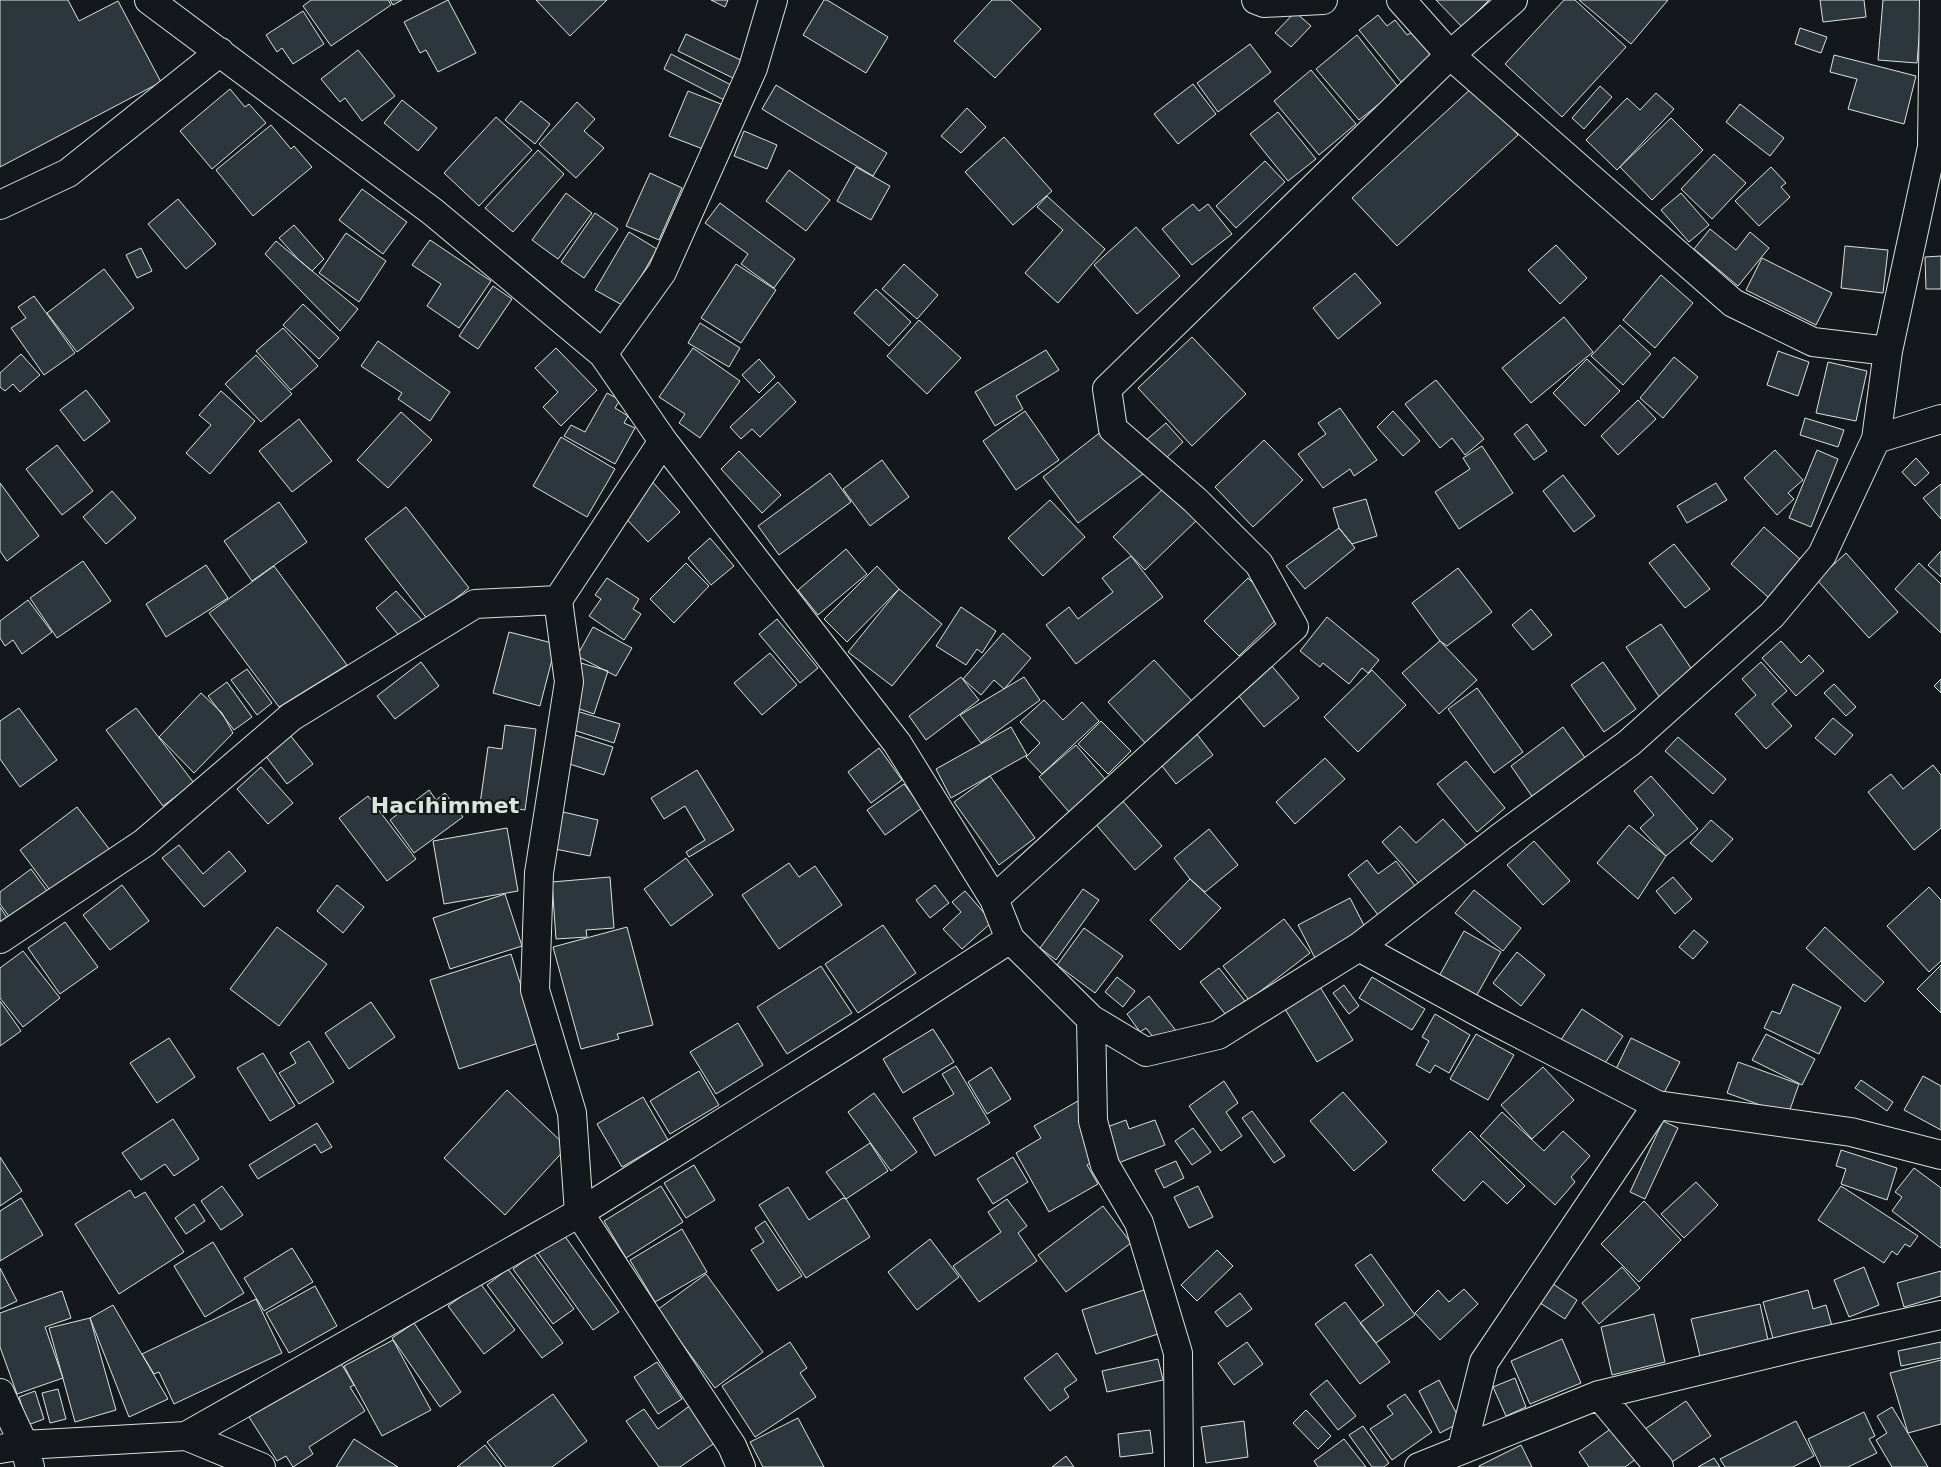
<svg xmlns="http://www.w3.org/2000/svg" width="1941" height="1467" font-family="'DejaVu Sans',sans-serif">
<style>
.building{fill:#2c363c;stroke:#d8e6dc}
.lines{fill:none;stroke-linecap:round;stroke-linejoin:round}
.minor-casing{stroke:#d8e6dc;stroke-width:30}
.minor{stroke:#14181c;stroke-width:28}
.labels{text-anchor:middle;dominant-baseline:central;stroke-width:4;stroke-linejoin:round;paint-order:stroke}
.district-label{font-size:22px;font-weight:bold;fill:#d8e6dc;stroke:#14181c}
</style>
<rect width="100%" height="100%" fill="#14181c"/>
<path class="building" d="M0 0H68L79 21 118 1 161 82 0 167Z
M311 0H388L391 5 331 46 303 6Z
M390 0H402L393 5Z
M448 0 476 53 438 72 426 50 420 53 404 22Z
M536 0H607L570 36Z
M711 0H728L725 7Z
M824 0H827L888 37 866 73 803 35Z
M992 0H1010L1041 29 995 78 954 41Z
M1436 0H1489L1462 27Z
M1564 0H1575L1626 47 1562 117 1505 64Z
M1579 0H1668L1631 44Z
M1820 0H1864L1866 17 1823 22Z
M1883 0H1922L1917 63 1878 60Z
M303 11 324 44 293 64 282 48 277 52 266 35Z
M1295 12 1311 26 1291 47 1275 33Z
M1378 15 1387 26 1395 20 1407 35 1413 32 1433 57 1401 82 1359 30Z
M1800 28 1827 37 1821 53 1795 44Z
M686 34 745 62 737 80 678 51Z
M1357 35 1399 88 1359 120 1316 69Z
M1250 44 1271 72 1218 112 1197 83Z
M358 50 395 96 362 121 345 98 340 102 321 79Z
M671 54 735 87 728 102 664 69Z
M1834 55 1916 76 1904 124 1848 109 1857 79 1830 72Z
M1311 70 1356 124 1319 155 1274 101Z
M1193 84 1216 114 1178 144 1154 114Z
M776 85 887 153 873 176 762 109Z
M1474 86 1518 135 1397 246 1352 198Z
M1600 86 1612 97 1584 129 1572 118Z
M230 89 245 107 249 104 266 123 212 169 180 131Z
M688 91 721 104 703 149 669 136Z
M1656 93 1674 109 1617 170 1586 140 1627 98 1640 110Z
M402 100 437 128 418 151 384 123Z
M521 101 550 124 535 144 505 120Z
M577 102 595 119 584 131 604 148 576 178 539 144Z
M1740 104 1784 138 1770 156 1726 122Z
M967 108 986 127 961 153 941 136Z
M1278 112 1316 159 1288 181 1250 134Z
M496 117 532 150 479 206 444 173Z
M1671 118 1703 150 1652 200 1620 167Z
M271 125 291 149 294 146 312 167 253 216 216 170Z
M744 131 777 145 767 169 734 156Z
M1004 137 1052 191 1013 225 965 172Z
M538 150 564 174 513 232 485 208Z
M1714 154 1746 183 1712 219 1681 189Z
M1265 161 1285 182 1236 228 1216 206Z
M856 167 890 186 871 220 837 201Z
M1771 167 1786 183 1781 187 1790 197 1759 226 1735 201Z
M789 170 830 200 806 231 766 201Z
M650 173 682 188 659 240 626 226Z
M362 189 407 222 383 254 339 220Z
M566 193 592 213 558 259 532 240Z
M1681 193 1709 225 1689 242 1661 210Z
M1047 196 1105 249 1058 303 1025 273 1063 230 1037 207Z
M178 199 216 244 186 269 148 224Z
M720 203 795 259 774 288 741 264 748 254 705 223Z
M1193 204 1199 211 1208 204 1232 234 1192 265 1162 229Z
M595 213 618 229 584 278 561 262Z
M294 225 324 259 312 271 299 260 279 238Z
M1136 227 1180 276 1137 314 1094 265Z
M1710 229 1736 250 1750 232 1769 248 1738 286 1694 249Z
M629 232 657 249 624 306 595 290Z
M346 233 386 261 359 302 319 273Z
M430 240 491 281 459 328 427 306 441 284 412 265Z
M276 241 358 309 340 331 265 254Z
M1556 245 1587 278 1560 304 1528 270Z
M1845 246 1888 250 1883 293 1841 288Z
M141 248 152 271 137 278 126 255Z
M1941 256V289H1926L1925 257Z
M1762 258 1832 293 1816 325 1746 290Z
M736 264 776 290 741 343 701 318Z
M904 264 938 295 917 319 882 289Z
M104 269 134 308 77 352 47 313Z
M1355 273 1381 303 1338 339 1313 308Z
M1661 275 1693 303 1655 348 1623 320Z
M493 286 512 299 478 349 459 336Z
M876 289 911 322 889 346 854 313Z
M34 296 75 353 44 375 11 328 26 318 18 307Z
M303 304 339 338 319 359 283 325Z
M1564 317 1593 352 1531 403 1502 368Z
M919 320 961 358 927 394 887 356Z
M700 323 740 348 729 367 688 343Z
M1620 325 1651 354 1623 385 1591 356Z
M283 328 318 366 291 390 256 351Z
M1192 337 1246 394 1192 446 1138 388Z
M378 341 450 392 430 421 398 399 402 393 361 366Z
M556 348 597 390 561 426 543 407 558 392 535 368Z
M693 348 740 381 700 438 679 423 685 414 659 397Z
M1046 350 1059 370 1016 396 1023 409 995 426 975 392Z
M1778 351 1809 362 1798 396 1767 385Z
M21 354 40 375 20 392 13 384 5 391 0 387V373Z
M256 355 292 394 261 422 225 384Z
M1674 357 1698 377 1663 418 1640 398Z
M759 359 775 377 759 393 742 375Z
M1587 359 1620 391 1585 426 1553 393Z
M1828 362 1867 371 1856 421 1816 413Z
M1436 380 1484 439 1465 455 1452 438 1440 448 1405 404Z
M778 382 796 402 760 437 752 429 741 439 730 427Z
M86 390 110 421 84 441 60 410Z
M221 391 255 421 210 474 186 453 211 425 199 415Z
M607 393 620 400 615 408 628 416 624 423 635 428 615 464 564 436 571 425 585 432Z
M1638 400 1656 419 1618 455 1601 436Z
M1340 408 1377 460 1354 476 1350 469 1323 488 1298 454 1326 434 1318 423Z
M1025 411 1059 460 1016 490 983 441Z
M1393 411 1420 441 1403 456 1377 427Z
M401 412 432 440 388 488 357 460Z
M1805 418 1844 430 1838 447 1800 435Z
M299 419 332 461 292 492 259 451Z
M1166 423 1183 442 1162 462 1144 442Z
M1527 424 1547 451 1534 460 1514 434Z
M1107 427 1143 474 1078 523 1043 477Z
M561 437 615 469 587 517 533 486Z
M1264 440 1303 480 1253 527 1215 487Z
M57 445 93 491 62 515 26 469Z
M1482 446 1513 493 1459 529 1435 492 1470 469 1463 458Z
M1775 450 1803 480 1788 493 1794 499 1777 515 1744 478Z
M1817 450 1838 459 1811 527 1789 518Z
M739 451 781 495 762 513 721 469Z
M1916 458 1929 473 1915 486 1902 472Z
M882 460 909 497 870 526 843 489Z
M830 473 851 502 779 555 758 526Z
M1563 475 1595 516 1574 532 1543 491Z
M647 476 680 512 648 542 619 511Z
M0 483 39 536 7 561 0 551Z
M1716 483 1727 500 1687 523 1677 506Z
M1941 484V519L1923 498Z
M1166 486 1198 519 1145 570 1113 537Z
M112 491 136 518 106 544 83 517Z
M1366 499 1377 536 1352 544 1339 528 1333 508Z
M1050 500 1085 537 1043 576 1008 538Z
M279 502 307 542 252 581 224 541Z
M406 507 469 588 428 620 365 539Z
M1764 527 1801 560 1768 597 1731 564Z
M1339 528 1355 548 1305 589 1286 566Z
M710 538 734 566 711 585 688 558Z
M1674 544 1710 589 1685 608 1649 563Z
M846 549 867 574 818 615 798 590Z
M1941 551V577L1928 565Z
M1846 553 1898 612 1869 638 1817 580Z
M1131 556 1163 597 1076 664 1046 625 1069 607 1078 619 1113 592 1102 578Z
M83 561 111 601 57 638 30 598Z
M686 563 709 586 674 623 650 599Z
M1919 563 1941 584V633L1895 589Z
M206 565 228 598 166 637 146 604Z
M274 566 347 665 279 707 209 613Z
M877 566 899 589 847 642 824 619Z
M1458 568 1492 612 1447 646 1440 641 1412 603Z
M607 578 639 599 633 609 641 614 624 640 589 616 601 599 595 595Z
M1248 578 1283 613 1239 656 1204 621Z
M899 589 942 624 892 686 848 652Z
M396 591 422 620 401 638 376 608Z
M28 600 52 632 22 654 13 640 5 646 0 638V621Z
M961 607 996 631 982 653 977 649 966 665 936 646Z
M1531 609 1552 635 1533 650 1512 625Z
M1327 617 1379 660 1368 673 1362 668 1349 684 1323 663 1320 667 1300 651Z
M777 619 818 668 800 683 759 634Z
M1661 624 1695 674 1660 698 1626 647Z
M593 627 632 648 616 676 577 656Z
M509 632 556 644 540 706 493 693Z
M1003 633 1031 658 1004 689 994 680 981 695 963 679Z
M1440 641 1477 680 1439 714 1402 673Z
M1781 641 1801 663 1809 655 1824 671 1796 696 1762 658Z
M770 653 797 685 762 715 734 683Z
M1154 660 1192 701 1146 744 1108 702Z
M421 662 439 686 395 719 377 696Z
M1603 662 1636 709 1604 732 1571 685Z
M1761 662 1787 691 1772 704 1792 726 1766 749 1735 714 1756 695 1742 679Z
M581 663 608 671 594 714 568 705Z
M1271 665 1299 698 1264 727 1237 694Z
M247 669 272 703 257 715 231 680Z
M1372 670 1406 705 1358 752 1324 717Z
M961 677 979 700 926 740 909 716Z
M1024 677 1040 700 981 743 960 715Z
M1941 679V693L1934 686Z
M227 682 252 717 234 730 208 696Z
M1834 684 1856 707 1846 716 1824 693Z
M1477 688 1523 752 1494 773 1448 709Z
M201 693 222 713 233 733 194 773 159 737Z
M1044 700 1063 720 1082 702 1099 721 1042 774 1026 757 1040 743 1020 722Z
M19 708 57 760 20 787 0 759V721Z
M136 708 194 783 163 806 106 730Z
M573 710 620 724 614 743 567 728Z
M1833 718 1853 735 1835 755 1815 738Z
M1101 721 1131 751 1108 774 1078 744Z
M505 725 536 729 525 810 480 804 488 747 502 749Z
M1011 727 1027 755 951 798 936 769Z
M1563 727 1591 766 1538 805 1511 766Z
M569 733 613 747 604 775 560 761Z
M1196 733 1213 755 1176 784 1159 762Z
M290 735 313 764 287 784 265 755Z
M1678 737 1726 779 1713 794 1665 751Z
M1076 745 1106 780 1069 812 1039 777Z
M879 748 902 780 871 803 848 772Z
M1325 758 1345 779 1295 824 1276 802Z
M1466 761 1505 808 1477 832 1437 784Z
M1933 765 1941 775V828L1914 850 1868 792 1891 774 1903 789Z
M261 767 293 803 268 824 237 789Z
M697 770 734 830 689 857 686 852 705 840 685 806 664 819 651 798Z
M990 776 1035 838 999 865 954 802Z
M1651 776 1698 829 1666 856 1640 828 1654 815 1634 791Z
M904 784 922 808 885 835 867 810Z
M429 790 436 800 445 793 463 817 414 853 390 820Z
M368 796 416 859 387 881 339 818Z
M1120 798 1162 846 1135 870 1093 821Z
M77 807 110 850 52 893 20 850Z
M563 812 598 820 590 856 555 849Z
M1443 819 1470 849 1424 889 1382 842 1400 826 1416 843Z
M1711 820 1733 839 1712 862 1690 843Z
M1629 825 1666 856 1638 899 1597 863Z
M507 828 518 891 444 904 433 841Z
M1209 829 1238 865 1205 892 1190 879 1174 858Z
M1534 841 1570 881 1543 905 1507 865Z
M179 845 203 874 229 851 246 871 204 907 162 858Z
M686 858 713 895 671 926 644 889Z
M1367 860 1378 874 1396 861 1422 895 1384 923 1348 875Z
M789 863 799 877 815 866 842 905 779 949 742 895Z
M31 869 50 895 13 922 0 904V892Z
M610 877 614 928 586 930 587 937 556 939 552 882Z
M1673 877 1692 899 1675 914 1656 891Z
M1190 879 1221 908 1180 950 1150 920Z
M122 885 149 921 110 950 83 915Z
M337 885 364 907 343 933 317 911Z
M935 885 949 903 930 918 916 900Z
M1929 887 1941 900V961L1929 972 1887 926Z
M1083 889 1099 900 1056 960 1040 948Z
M1474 890 1521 928 1503 951 1455 913Z
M965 891 992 922 962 949 943 929 961 912 952 902Z
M505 894 522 946 450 969 433 918Z
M1350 898 1368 933 1316 960 1298 925Z
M0 907 11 924 0 931Z
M1284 919 1310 953 1249 1000 1223 966Z
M65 922 98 967 60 994 28 948Z
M883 925 916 973 858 1013 825 964Z
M277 927 327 964 279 1026 230 989Z
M627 927 653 1025 617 1034 619 1039 581 1049 553 947Z
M1825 927 1884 982 1865 1002 1806 948Z
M1084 928 1123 956 1095 993 1057 965Z
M1694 930 1708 942 1693 959 1679 947Z
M1464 931 1501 952 1474 1000 1437 980Z
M23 951 60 998 23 1027 0 998V968Z
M1517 952 1545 975 1521 1006 1493 983Z
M511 954 539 1043 459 1069 430 980Z
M1941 965V1013L1917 989Z
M821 966 852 1013 787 1054 757 1007Z
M1219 968 1245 1001 1226 1015 1200 982Z
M1117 977 1135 991 1123 1007 1105 992Z
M1372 977 1425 1009 1412 1030 1359 998Z
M1793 984 1841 1007 1819 1054 1764 1028 1772 1011 1780 1014Z
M1344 985 1359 1006 1349 1014 1333 993Z
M1320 987 1353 1040 1317 1062 1285 1009Z
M1149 996 1177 1032 1160 1046 1146 1028 1140 1032 1127 1014Z
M0 1001 21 1031 0 1046Z
M371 1002 395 1037 349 1069 325 1033Z
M1582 1009 1623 1036 1601 1069 1560 1041Z
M1435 1014 1470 1035 1449 1073 1435 1065 1430 1073 1416 1065 1429 1041 1422 1037Z
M738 1023 763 1065 716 1094 690 1052Z
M933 1029 954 1062 903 1093 883 1059Z
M1476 1034 1514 1055 1488 1100 1450 1079Z
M1766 1034 1815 1059 1802 1085 1752 1060Z
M169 1038 195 1077 157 1103 130 1063Z
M1631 1038 1680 1062 1664 1093 1616 1069Z
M309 1041 334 1082 299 1104 279 1073 296 1063 290 1053Z
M263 1053 295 1106 270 1121 237 1068Z
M1738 1062 1799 1084 1788 1115 1727 1093Z
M956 1066 990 1123 935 1156 913 1118 954 1094 942 1074Z
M991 1067 1011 1099 987 1114 968 1082Z
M1543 1067 1574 1100 1532 1139 1501 1105Z
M699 1071 719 1105 670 1134 650 1101Z
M1923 1076 1941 1086V1130L1904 1110Z
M1861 1080 1893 1102 1887 1111 1855 1088Z
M1224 1081 1238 1103 1226 1112 1242 1136 1221 1151 1189 1106Z
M507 1090 567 1147 505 1215 444 1158Z
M1343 1092 1387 1142 1354 1171 1310 1121Z
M874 1093 917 1152 891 1171 848 1112Z
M643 1097 668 1140 622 1167 597 1124Z
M1078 1101 1087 1116 1091 1139 1084 1143 1094 1161 1087 1165 1098 1184 1049 1212 1016 1153 1041 1138 1034 1126Z
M1252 1111 1285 1156 1274 1163 1242 1118Z
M1502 1112 1544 1151 1563 1131 1590 1156 1571 1177 1575 1182 1555 1205 1480 1136Z
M173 1119 199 1159 174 1176 165 1164 141 1180 122 1153Z
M1126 1120 1129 1129 1155 1120 1165 1145 1113 1165 1099 1130Z
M1663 1121 1678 1128 1645 1199 1630 1192Z
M317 1123 332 1147 321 1153 315 1144 258 1179 249 1165Z
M1193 1128 1211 1152 1192 1165 1175 1141Z
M1470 1131 1525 1186 1507 1204 1483 1181 1464 1201 1432 1170Z
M870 1143 888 1171 846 1199 826 1172Z
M1841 1150 1897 1168 1887 1200 1841 1184 1846 1169 1836 1166Z
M0 1157 22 1191 0 1206Z
M1013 1157 1028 1182 993 1204 977 1179Z
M1176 1161 1184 1178 1164 1188 1155 1170Z
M694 1165 715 1200 686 1218 664 1183Z
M1914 1168 1941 1188V1248L1892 1211 1902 1197 1895 1192Z
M1696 1182 1718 1205 1684 1238 1661 1214Z
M222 1186 243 1215 221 1230 201 1201Z
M661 1186 683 1222 626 1258 604 1221Z
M1198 1186 1213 1217 1189 1228 1174 1197Z
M1841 1186 1918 1236 1910 1247 1905 1244 1897 1255 1892 1251 1884 1263 1818 1220Z
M788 1187 809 1220 843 1198 846 1199 870 1237 806 1278 759 1205Z
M130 1190 135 1198 145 1192 184 1252 119 1294 75 1224Z
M21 1198 43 1235 0 1261V1211Z
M1007 1199 1027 1226 1018 1233 1037 1261 979 1302 953 1266 1001 1232 988 1212Z
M1644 1201 1681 1240 1639 1282 1601 1244Z
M194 1204 205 1221 186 1234 175 1218Z
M1103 1206 1131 1243 1066 1292 1038 1255Z
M765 1221 802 1276 778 1291 751 1250 764 1242 755 1228Z
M682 1229 707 1272 655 1302 630 1260Z
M564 1235 619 1312 593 1330 538 1253Z
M930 1239 959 1277 917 1310 888 1272Z
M213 1242 244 1293 205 1317 174 1266Z
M292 1248 313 1282 264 1311 244 1278Z
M1217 1250 1233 1266 1197 1301 1181 1285Z
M534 1254 574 1309 553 1324 513 1269Z
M1371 1254 1415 1315 1376 1343 1360 1323 1384 1305 1355 1265Z
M1622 1267 1640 1288 1599 1324 1582 1303Z
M1864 1267 1879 1305 1849 1317 1834 1280Z
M0 1268 17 1301 0 1309Z
M508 1269 563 1343 542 1358 487 1285Z
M1941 1271V1296L1904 1307 1897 1283Z
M706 1274 763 1352 715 1388 657 1310Z
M1547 1280 1577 1300 1565 1319 1534 1299Z
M480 1283 515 1330 484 1354 448 1306Z
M315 1286 337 1326 289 1353 266 1313Z
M1464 1289 1478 1304 1440 1340 1415 1313 1438 1290 1449 1302Z
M1144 1290 1158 1334 1096 1354 1082 1310Z
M1808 1290 1813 1309 1826 1305 1832 1326 1774 1342 1763 1302Z
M62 1291 71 1318 45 1327 63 1378 17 1394 0 1347V1313Z
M1240 1293 1252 1309 1227 1327 1215 1312Z
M256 1299 282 1353 174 1404 159 1372 154 1374 142 1354Z
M1345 1302 1390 1362 1360 1384 1315 1324Z
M1760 1304 1768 1340 1700 1356 1691 1319Z
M113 1305 168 1399 129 1417 90 1318Z
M1654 1314 1665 1362 1612 1375 1601 1327Z
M90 1318 116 1410 75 1422 49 1328Z
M414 1323 461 1392 440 1407 392 1338Z
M1562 1339 1581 1383 1530 1404 1511 1361Z
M393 1340 431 1410 382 1436 344 1366Z
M790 1342 807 1368 800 1373 816 1397 755 1437 722 1386Z
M1247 1342 1263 1364 1234 1385 1218 1363Z
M1941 1342V1358L1901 1366 1898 1351Z
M1057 1353 1077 1380 1064 1389 1069 1397 1050 1411 1024 1378Z
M1158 1359 1163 1380 1107 1392 1102 1371Z
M339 1360 354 1385 350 1387 365 1411 309 1447 313 1454 293 1467 286 1456 277 1461 249 1417Z
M1941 1360V1424L1908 1433 1890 1373Z
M657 1362 682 1399 658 1414 634 1377Z
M1515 1378 1526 1407 1506 1416 1493 1387Z
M1327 1380 1356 1416 1338 1430 1310 1394Z
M1439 1380 1461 1422 1440 1433 1419 1391Z
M58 1389 66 1419 50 1423 42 1393Z
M35 1391 44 1419 28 1425 19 1397Z
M553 1394 587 1441 552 1467H506L487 1442Z
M1405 1394 1432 1432 1392 1460 1370 1429 1393 1414 1387 1406Z
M1686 1401 1711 1436 1669 1464 1645 1429Z
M691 1405 716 1442 680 1467H659L626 1421 644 1409 658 1429Z
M1892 1407 1906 1430 1928 1467H1892L1876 1440 1887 1433 1877 1416Z
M1306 1410 1331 1436 1318 1449 1293 1423Z
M1864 1412 1875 1436 1869 1439 1877 1453 1848 1467H1821L1808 1439Z
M798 1418 824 1467H763L750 1442Z
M1244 1421 1248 1457 1206 1463 1201 1427Z
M1796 1421 1814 1456 1793 1467H1725L1720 1459Z
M1363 1426 1389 1463 1384 1467H1372L1349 1435Z
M1613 1427 1636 1459 1625 1467H1589L1579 1452Z
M1150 1430 1153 1453 1120 1457 1118 1434Z
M354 1439 398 1467H336Z
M1344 1439 1366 1467H1318L1314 1461Z
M485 1445 502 1467H457Z
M1521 1445 1532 1467H1479V1466Z
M1066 1456 1074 1467H1052Z
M1714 1458 1720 1467H1698Z"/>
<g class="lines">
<g class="minor-casing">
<path id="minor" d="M149 0 433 212 603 354 663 441 897 743 994 899 1010 939 1091 1019 1146 1052 1218 1035 1359 947 1502 836 1629 743 1772 615 1822 555 1876 439 1888 351 1932 147 1934 0
M1256 0 1264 3 1323 0
M1401 0 1450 55 1733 303 1813 342 1888 351
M0 205 68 173 220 52
M603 354 662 272 753 68 773 0
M1876 439 1941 419
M663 441 558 600 569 682 539 873 535 990 572 1113 579 1213 732 1446 741 1467
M994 899 1294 627 1259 564 1195 500 1113 429 1107 389 1450 55 1513 0
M0 939 144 843 291 717 475 604 558 600
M1359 947 1489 1018 1657 1105 1851 1132 1941 1155
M1091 1019 1093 1121 1105 1165 1139 1223 1178 1353 1179 1467
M0 1393 24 1445 30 1467
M1599 1395 1659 1467
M186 1436 261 1467
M0 1449 24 1445 186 1436 579 1213 854 1040 1010 939
M1462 1449 1484 1362 1657 1105
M1419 1467 1599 1395 1801 1346 1941 1315"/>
</g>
<use href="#minor" class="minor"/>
</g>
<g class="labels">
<g class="district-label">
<text x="445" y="805">Hacıhimmet</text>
</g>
</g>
</svg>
